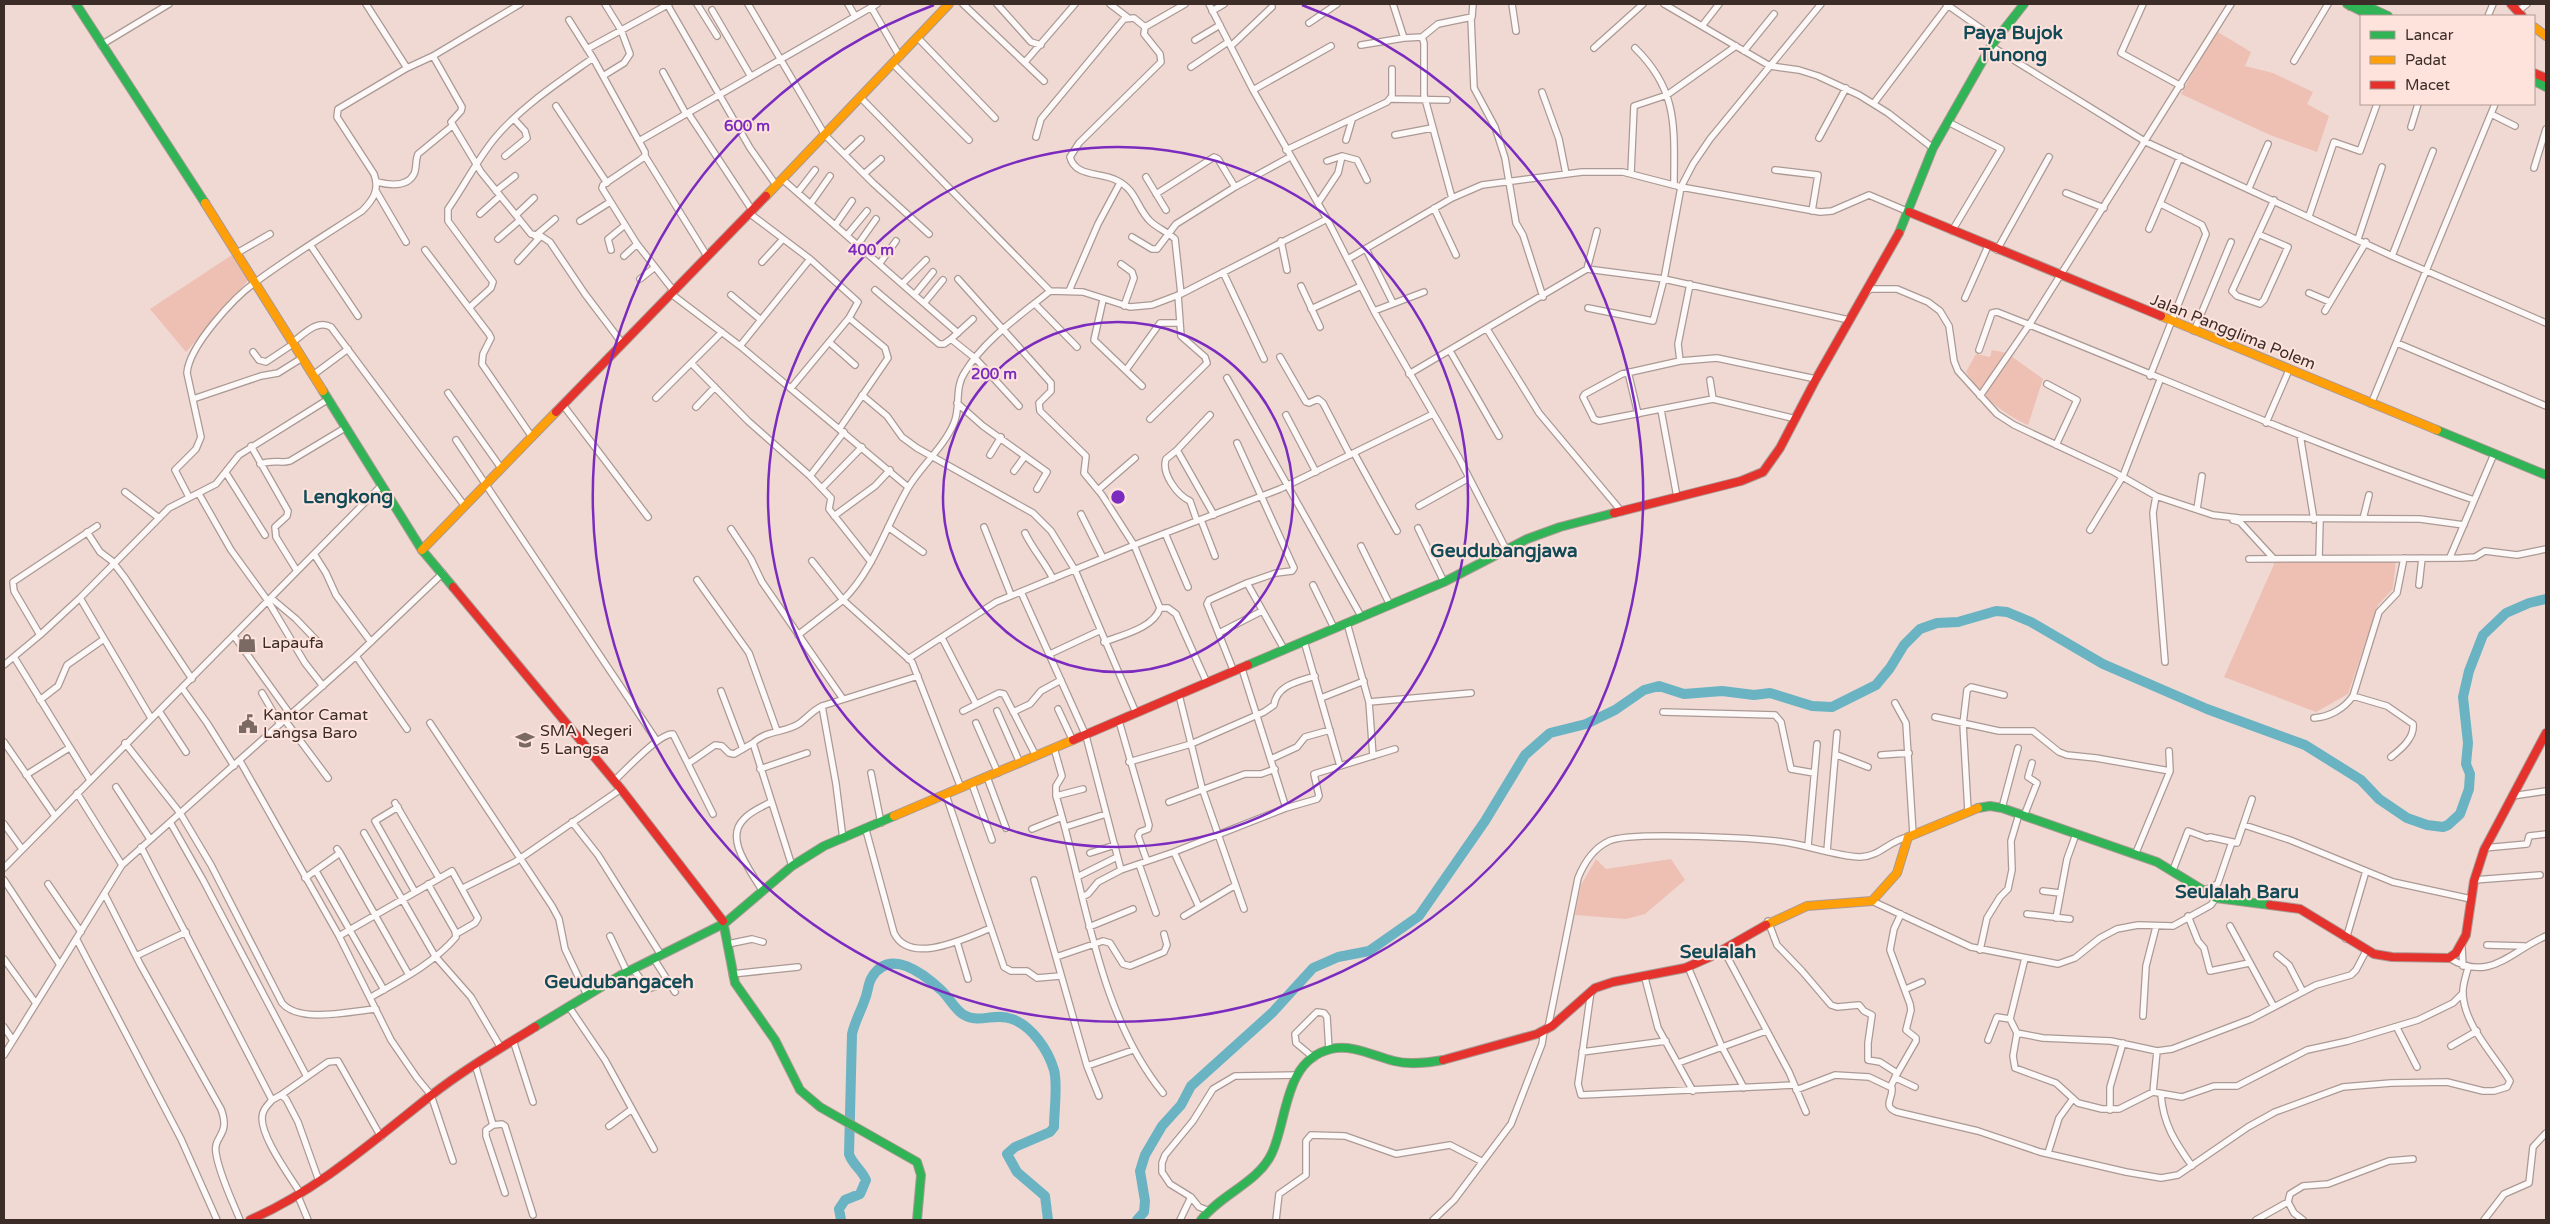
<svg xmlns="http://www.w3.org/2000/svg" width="2550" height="1224" font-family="'Varela Round',sans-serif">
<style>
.green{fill:#eebfb3}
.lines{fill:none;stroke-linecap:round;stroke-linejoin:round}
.river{stroke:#6ab3c2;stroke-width:10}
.street-casing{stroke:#aa9994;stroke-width:8}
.fast-casing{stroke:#aa9994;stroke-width:10}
.slow-casing{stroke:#aa9994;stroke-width:10}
.jam-casing{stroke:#aa9994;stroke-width:10}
.street{stroke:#fdf9f8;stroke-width:5.5}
.fast{stroke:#30b455;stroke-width:8}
.slow{stroke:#ff9f0a;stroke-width:8}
.jam{stroke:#e5322d;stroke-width:8}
.ring{fill:none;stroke:#7b2cbf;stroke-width:2.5}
.labels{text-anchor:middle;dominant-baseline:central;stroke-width:4;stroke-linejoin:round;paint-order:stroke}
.street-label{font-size:16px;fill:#3c2c27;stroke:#fee3dc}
.poi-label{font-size:16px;fill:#3c2c27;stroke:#fee3dc;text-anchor:start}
.quarter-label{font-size:19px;font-weight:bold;fill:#124b57;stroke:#fee3dc}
.centre{fill:#7b2cbf;stroke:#fee3dc;stroke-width:2.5}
.ring-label{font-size:15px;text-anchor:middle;font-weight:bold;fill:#7b2cbf;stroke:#fee3dc;stroke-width:4;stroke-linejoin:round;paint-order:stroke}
</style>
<rect width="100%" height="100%" fill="#f0d9d3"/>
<path class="green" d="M2216 31 2251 52 2245 66 2273 73 2313 92 2307 104 2329 116 2317 152 2270 135 2181 94Z
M235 253 251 277 186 352 150 309Z
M1992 350 2007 353 2043 379 2028 425C2001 413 1982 396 1966 372L1976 354 1990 357Z
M2396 559 2393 589 2378 605 2348 694 2316 712 2224 677 2275 562Z
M1596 859 1606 869 1671 859 1685 880 1645 914 1626 919 1575 915 1581 885Z"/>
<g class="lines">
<path class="river" d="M841 1220 839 1209 845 1200 860 1194 866 1180C862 1170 852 1164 849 1154L852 1034C855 1021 861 1011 865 999 868 992 868 983 872 977 890 948 923 973 941 990 949 997 955 1010 964 1015 980 1024 995 1012 1012 1019 1032 1026 1048 1050 1054 1070 1058 1084 1054 1111 1054 1127L1050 1132 1015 1147 1007 1154 1017 1172 1045 1196 1048 1220
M1137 1220 1144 1212 1145 1201 1140 1171 1145 1155 1162 1126 1181 1105 1191 1086 1273 1012 1313 968 1338 957 1369 951 1419 916 1485 821 1525 755 1550 733 1586 724 1615 710 1644 690 1659 686 1684 694 1722 691 1754 695 1770 693 1812 706 1832 707 1876 685 1890 668 1904 645 1920 629 1937 623 1958 622 1996 611 2007 612 2031 622 2103 664 2207 709 2305 745 2361 780 2379 799 2407 818 2427 825 2443 827 2448 825 2460 814 2469 789 2470 774 2466 764 2468 743 2463 697 2469 671 2483 635 2506 613 2529 603 2546 599"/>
<g class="street-casing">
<path id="street" d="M366 4 407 68
M667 4 750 148 776 185
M697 4 717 36
M748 4 825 135 873 183 929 234
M848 4 855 16
M963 4 1044 81
M997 4 1031 42 1041 45
M1110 4 1127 17
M1209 4 1253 90 1327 219 1375 313 1459 458 1506 549
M1393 4 1404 38 1422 37 1438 24 1472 17 1473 4
M1512 4 1516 31
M1664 4 1770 66 1799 70 1818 76 1859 95 1888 113 1933 148
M1821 4 1710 139 1693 164 1681 187 1664 279 1849 320
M1946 4 1996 39
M2143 4 2121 53 2181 86
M871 7 900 57
M712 10 750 75
M1212 11 1224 4
M2517 12 2527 4
M2488 16 2493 4
M1471 18 1474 88 1495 127 1505 158 1516 223 1523 235 1543 297
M569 20 593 58 645 152V156L640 160 603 185 602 188 637 244 673 290
M1309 23 1337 4
M1702 26 1719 4
M1422 37 1424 43V95L1452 198
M918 38 995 118
M1195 40 1220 25
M101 45 169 4
M1361 45 1404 38
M1231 46 1272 7
M1991 46 2146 142 2392 256 2546 323
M1594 48 1643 4
M1635 48C1679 91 1674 128 1674 185
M587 49 669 4
M1744 51 1774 14
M433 56 462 107 461 111 451 122 481 172 531 234 541 236 550 242 585 294 622 343
M2294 61 2328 4
M1025 62 1075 4
M893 64 969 140
M1191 67 1228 42
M663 72 686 114
M603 76 624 63 630 54 621 30 605 4
M1253 90 1331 46
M1542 92 1559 139 1566 174
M861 98 1050 291 1083 292 1130 307 1152 305 1181 294 1327 219
M1391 99 1447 100
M1874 103 1949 4
M556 106 607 183
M688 113 752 210
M2491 114 2515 126
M1948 122 2001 149 1952 231
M2411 127 2418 104
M1395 135 1432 128
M1036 137 1041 119 1124 19 1134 18 1145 27
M1819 138 1846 88
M1346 140 1352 120
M639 141 877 4
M1286 150 1387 102 1392 96V69
M845 154 861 139
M505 156 527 138 525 131 514 119
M645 156 707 256
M1327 161 1342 156 1357 160 1367 180
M2534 168 2546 129
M1775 170 1818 175 1812 211
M1631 173 1634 106 1667 95 1736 46
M864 174 881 159
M1146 177 1166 210
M782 179 958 333
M377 182C389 185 407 188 414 174 417 168 415 161 418 154L452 126
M2249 188 2268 144
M376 191 406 242
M496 191 515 176
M798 192 815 170
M2066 193 2104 208
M1156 194 1214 157 1218 159 1235 187
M811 203 830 176
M1318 203 1338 173 1342 156
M1434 208 1456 255
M749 213 810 259 858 302 849 318 791 388
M480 214 500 196
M516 215 534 198
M2309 216 2334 142 2360 151 2377 104
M580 221 610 202
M836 224 852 201
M2149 229 2180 157
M848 234 867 211
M2258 234 2288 247 2264 300 2260 304 2237 296 2232 291 2274 200
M535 236 555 219
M1132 237 1152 249H1157L1176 224 1235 187 1290 157
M498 239 520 220
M2358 239 2382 167
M1281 241 1287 270
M859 243 876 219
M311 246 358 316
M1366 249 1393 303
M425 250 489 334 491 338 483 354 482 364 532 437
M611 250 608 239 625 225
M1997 250 2049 157
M237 253 270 234
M624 256 637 244
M2392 256 2433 151
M1348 259 1452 198 1482 185 1582 172H1623L1681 187 1820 212 1832 211 1869 195 1909 212
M518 261 541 236
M762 262 783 239
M880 263 896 241
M1121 264 1132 272 1134 278 1124 306
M1587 269 1664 279 1653 321 1588 308
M1223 272 1264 359
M640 279 655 267
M958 279 1051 383V391L1039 403 1040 411 1086 456 1084 473 1102 495 1134 545 1160 608C1154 628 1122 635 1104 642
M903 283 926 260
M1301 286 1320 327
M875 290 939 344H944L951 339 976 359 1019 406
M1069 291 1098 224 1120 183
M1867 292 1870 289H1897L1928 302 1940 311 1949 326 1954 361 1958 371 1997 414 2014 425 2114 472 2156 496 2213 515 2239 518 2420 519 2464 525
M670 293 740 346 908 487
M2309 293 2330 302
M915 294 933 272
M1181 294 1175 239C1168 232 1157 228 1150 221 1136 207 1137 190 1116 180 1100 172 1075 177 1070 157L1079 143 1161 62 1160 54 1144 34 1145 27 1185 4
M731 295 761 320
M1965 298 1988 246
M1103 300 1094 340 1142 386
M925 302 943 280
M1035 304 1077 347
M469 308 491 288 493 282 448 221V209C464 186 477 160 495 138 522 106 559 82 593 58
M1311 309 1361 286
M1374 311 1424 292
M2325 311 2366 242
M1487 329 1539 413 1622 512
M2194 331 2231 242
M951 339 973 319
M293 342C304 334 317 319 331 327L464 505
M829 342 855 365
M2397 343 2546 406
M740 346 810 259
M1979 350 1992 313 1997 312C2156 374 2312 445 2474 500
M1450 351 1499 436
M253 352 259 360 266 362 293 344
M1280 357 1306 402 1309 403 1318 399 1323 403 1350 455
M1680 361 1678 344 1690 284
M692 364 748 421 810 476
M1126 370 1160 323H1178
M1628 372 1638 414
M1409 374 1587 269 1597 231
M313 375 348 349
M2150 376 2206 234 2202 225 2161 204
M1227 378 1361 616
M1710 380 1713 399
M2047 384 2077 400 2056 445
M448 393 501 468
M862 395 887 416 902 437 917 448 1033 513 1051 531 1075 570 1136 713
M1980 396 2029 325 2231 4
M656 398 722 332
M193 399 261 376 278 373 302 358
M957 403 983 426 1047 472 1037 489
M2371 404 2495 104
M563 405 648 517
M696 407 715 387
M1661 410 1677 497
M1210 415 1177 450 1214 515
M1286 415 1316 472
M1150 419 1207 363 1205 357 1181 336 1178 295
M1796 419 1713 399 1599 421 1594 419 1583 397 1585 394 1622 374 1680 361 1717 358 1816 379
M2266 423 2289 370
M840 428 888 358 885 348 849 318
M844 432 810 476 831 498 829 509 871 562
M2300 435 2314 520
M456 440 657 741
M1237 443 1294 568 1292 571 1276 573 1247 583 1284 649
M251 446 288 511 287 516 275 527 276 537 297 571
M1177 450 1166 459C1161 473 1177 495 1190 501L1197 521
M1354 453 1397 531
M990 455 1001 437
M260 464C275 459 281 464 290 461L345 428
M1014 471 1025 456
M226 473 265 535
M822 488 862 447
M1098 490 1135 458
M125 492 159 518
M199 494 231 550 268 601 305 663 323 686
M2156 496 2153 513 2165 662
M189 497 175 470 196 449 201 437 187 373C189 346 234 297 257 281 291 256 327 234 362 211 373 200 380 190 374 174L337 117 338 109 407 68 433 56 520 4
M1419 506 1469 478
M2197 509 2202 476
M1081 514 1103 558
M834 516 875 486 890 470
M2363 519 2369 495
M1201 520 1215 556
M2233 520 2240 522 2274 559
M888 527 923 552
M984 527 1011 595
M1418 528 1444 582
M731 529 751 559 762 582 843 699
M2090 530 2123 476 2160 380
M87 532 100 552 112 561 125 578 192 679
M1025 533C1033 550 1045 562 1053 579
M1165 533 1188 587
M1361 546 1390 605
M314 554 326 573 336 595 371 642
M2450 557 2494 454
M2319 558 2320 520
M2249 559 2461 558 2475 557 2485 551 2517 555 2546 549
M697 580 749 653 777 731
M1313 585 1334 628
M2419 585 2422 558
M1021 592 1086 736 1121 870 1174 852 1286 808 1242 669
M80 598 151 718
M271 598 296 619 319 643
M1160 608H1168L1176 614 1207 683
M1347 623 1369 702 1373 756
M1219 633 1262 611
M40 635 14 591 13 582 97 526
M798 635 843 600 812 561
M234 636 290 714
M942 638 976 704
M1304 641 1340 766
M1050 654 1099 631
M356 656 407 729
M14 657 90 780
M908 659 996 602 1137 544 1280 489 1433 414
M4 665 40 635 80 598 169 508 216 484 239 455 327 400
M1234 672 1207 604 1209 600 1247 583
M182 688 207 723 234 766
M721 691 743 749
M262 693 280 724
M1179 695 1202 788 1244 909
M2353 696 2387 706 2413 724C2415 738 2400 750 2391 757
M1321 698 1364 681
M40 700 58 686 67 665 104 639
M1369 702 1471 693
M1895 703 1906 723 1913 834
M822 706 836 784 843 839
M1058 709 1073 741
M159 711 186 752
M963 711 999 693 1004 694 1036 756
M997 711 1020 763
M1013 712 1030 704 1041 691 1061 680
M1663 712 1775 715 1781 722 1791 769 1814 773
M1935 717 1999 731H2033L2059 752 2067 755 2096 758 2170 771
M2314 718C2329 717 2344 709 2353 696L2379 612 2397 593 2404 558
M284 719 328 778
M1119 721 1149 825 1148 829 1140 832 1138 836 1147 861
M430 723 552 906 559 919 565 949 587 995
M976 723 998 773
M4 742 55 816
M125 743 180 813 211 865 282 1003C300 1024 350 1011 376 1009
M1054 748 1062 776 1056 786V796C1086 894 1097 1012 1163 1093
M1837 755 1868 767
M1881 755 1909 753
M1271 759 1297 747 1305 737 1330 730
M240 761 339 936 391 1040 417 1078 431 1095 453 1161
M1129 762 1191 744 1264 712 1274 705C1277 685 1297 682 1315 676
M689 763 715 745 722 746 729 753 734 754 753 743
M760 769 807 753
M871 773 881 823
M26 775 69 748
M987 777 1006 828
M614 781C625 771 659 733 673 734L713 814
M972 784 992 840
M116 787 150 839
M961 788 912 662 843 600C874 569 886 526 908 488 921 466 944 447 954 423 961 407 954 388 965 372 985 339 1021 315 1050 291
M77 793 122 865
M946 795 1004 967 1011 971H1027L1037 978 1060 976
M1056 796 1083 789
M2512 796 2546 791
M1169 802 1245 774H1261L1275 769
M395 803 439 878
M398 807 375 821 415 892
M1286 808 1317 799 1319 796 1314 774 1395 749
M2002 808 2018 748
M1968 811 1963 724 1967 690 1971 687 2004 695
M2024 816 2037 783 2028 777 2032 763
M170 822 203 880 306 1075
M572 822 598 855 661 955
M4 824 22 849
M2244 825 2290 840 2393 882 2471 899
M1065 827 1106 814
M1032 829 1062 817
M866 830 894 933C910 966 966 938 991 928
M364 833 435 956 471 997 501 1048
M1808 846 1817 744
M141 847 272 1100 281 1095 286 1099 298 1122 319 1181
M2484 848 2527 844 2529 836 2546 834
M1827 851 1837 733
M1174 852 1199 907
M340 853 409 975
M1090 853 1115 845
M2135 855 2170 771 2169 751
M1139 864 1156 913
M792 866 753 743C766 730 786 733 800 723 808 717 812 711 822 706L918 676
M4 868 381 486
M2173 870 2188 831 2207 838 2210 837 2237 843 2252 799
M316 871 384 990
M1077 877 1117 857
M305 878 340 853 337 849
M4 880 60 965
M1034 880 1087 1066 1099 1096
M2474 880 2540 875
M48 884 81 932
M463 888 515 862 621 789
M2203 890 2213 887 2218 883 2232 842
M2043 891 2060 893
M763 892C752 872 723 839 744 819 751 811 762 807 771 802
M105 895 140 964 221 1109C231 1136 213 1135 216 1153 219 1174 232 1200 240 1220
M1082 897 1088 894 1098 882 1121 870
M1872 901 1971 947 2058 964 2075 958 2100 938 2117 929 2138 925 2173 926 2211 905 2216 898
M2027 914 2070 919
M1184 916 1234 886
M2188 916 2198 941 2204 948 2210 971 2249 963
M2056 918 2067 859 2076 834
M1768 921 1777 945 1802 971 1831 1005 1837 1007 1859 1005 1864 1011 1872 1015 1868 1043V1060L1880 1062 1897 1073 1891 1086
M2230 926 2274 1007
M1089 927 1133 909
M339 936 452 871 478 918 475 923 456 934
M610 936 627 972
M2346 939 2366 871
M77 940 181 1139 217 1220
M957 942 968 979
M728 944 752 939 763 942
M2487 945 2524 946
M2462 948 2463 966
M1723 949 1789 1072 1806 1112
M1980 950 1987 918 2000 897 2008 889 2012 870 2011 841 2019 814
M2277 955 2289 965 2303 992
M136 956 186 932
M1056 957 1103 941 1110 943 1123 964 1130 966 1164 952 1167 945 1164 934
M2025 958 2010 1019 2017 1033 2043 1038 2111 1041 2157 1051 2172 1049 2251 1019 2316 985 2351 975 2356 970 2366 951
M2449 958C2490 983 2509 952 2546 936
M4 959 35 1002
M654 959 675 992
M1688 967 1722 1047 1744 1088
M633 969 648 989 669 982
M732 974 798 967
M1645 978 1658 1028 1693 1091
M1906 989 1922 982
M1591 991 1578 1084 1581 1095 1794 1085
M371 997C401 980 434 963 456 937L455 931 428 884
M569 1007 605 1060 654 1149
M2143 1016 2146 966 2156 927
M4 1027 12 1039
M1548 1028 1578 878C1584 863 1594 848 1609 841 1630 831 1762 838 1790 843 1813 847 1837 856 1860 857 1879 857 1890 840 1908 837
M2397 1028 2417 1067
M2017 1033 2013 1056 2015 1068 2056 1083 2078 1103 2102 1109H2119L2153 1092 2182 1097 2214 1086H2237L2307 1050 2348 1041 2418 1020 2453 1003 2463 993
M513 1040 533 1102
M1988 1040 1997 1017 2010 1019
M2451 1046 2477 1031
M1582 1052 1666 1041
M4 1055 122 865 356 656 443 573
M1314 1058 1296 1043 1295 1034 1317 1012 1324 1013 1327 1017 1329 1050
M1678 1063 1766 1031
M475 1064 493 1125
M1087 1066 1133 1050
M1897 1074 1916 1041V1038L1906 1030 1911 1010 1910 1004 1890 950 1894 929 1901 914
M1896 1078 1915 1087
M1796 1090 1835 1075 1869 1077 1892 1088C1893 1099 1882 1106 1897 1112L1978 1131 2040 1152 2126 1172 2161 1178 2178 1175 2248 1127 2275 1112 2343 1087 2391 1083 2447 1082 2483 1091H2494L2507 1087 2510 1081C2494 1055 2465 1026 2463 995 2462 986 2466 976 2468 968
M2153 1092 2157 1051
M2161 1094C2163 1124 2175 1142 2192 1166
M281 1095 328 1062 338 1061 381 1137
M272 1100C269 1104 264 1108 263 1113 256 1131 291 1178 301 1194
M2110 1110V1087L2123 1043
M609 1126 632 1109
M2048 1153 2059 1118 2072 1100
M505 1193 486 1136V1130L493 1125 502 1124 505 1126 533 1215
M298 1196 308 1220
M1191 1197 1170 1184 1162 1172V1163L1165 1155 1193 1121 1213 1089 1235 1076 1298 1075
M1180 1220 1191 1197 1199 1207 1207 1210
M1276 1220 1279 1194 1306 1175V1141L1311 1135 1345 1136 1396 1154 1450 1145 1481 1161
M1433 1220 1454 1200 1511 1124 1542 1044 1544 1031
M2256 1220 2288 1202
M2303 1220 2294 1213 2288 1202 2290 1194 2303 1186 2328 1184 2389 1161 2413 1159
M2484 1220 2504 1194 2529 1183 2533 1147 2546 1133"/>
</g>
<g class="fast-casing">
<path id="fast" d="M76 4 205 203
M2347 4 2371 16
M2362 4 2388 16
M2350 6 2351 4
M2534 81 2546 87
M1899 233 1933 148 1991 46 2024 4
M323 391 422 550 453 587
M2437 430 2546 475
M1248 665 1444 582 1527 539 1560 527 1614 513
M1978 808 1990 806 2002 808 2157 862 2216 898 2270 905
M723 921 735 983 775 1040 800 1090 820 1107 917 1162 921 1175 917 1220
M535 1027 621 975 725 923 792 866 824 846 894 816
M1201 1220C1221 1194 1258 1183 1272 1153 1288 1118 1284 1060 1331 1049 1352 1044 1374 1056 1394 1061 1410 1065 1426 1063 1443 1060"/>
</g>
<g class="slow-casing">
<path id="slow" d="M2534 27 2546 36
M766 196 949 4
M205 203 323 391
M2161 316 2437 430
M422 550 556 412
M894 816 1073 740
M1766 925 1807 906 1872 901 1897 873 1908 837 1978 808"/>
</g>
<g class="jam-casing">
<path id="jam" d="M2511 4 2522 16
M2534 73 2546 78
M1909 212 2161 316
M556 412 766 196
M1614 513 1741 481 1763 472 1780 448 1816 379 1899 233
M453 587 621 789 723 921
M1073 740 1248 665
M2270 905 2300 909 2374 954 2392 957 2449 958 2456 953 2466 935 2474 881 2484 850 2546 733
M1443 1060 1537 1034 1552 1026 1595 988 1613 982 1685 968 1710 957 1766 925
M250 1220C318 1190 372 1142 429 1097 462 1071 499 1049 535 1027"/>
</g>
<use href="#street" class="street"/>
<use href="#fast" class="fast"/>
<use href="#slow" class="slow"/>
<use href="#jam" class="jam"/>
</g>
<g class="ring">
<circle cx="1118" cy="497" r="175"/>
<circle cx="1118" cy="497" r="350"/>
<path d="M1302 5A525 525 0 1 1 934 5"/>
</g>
<defs>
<g id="shop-bare" transform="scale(1.5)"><path d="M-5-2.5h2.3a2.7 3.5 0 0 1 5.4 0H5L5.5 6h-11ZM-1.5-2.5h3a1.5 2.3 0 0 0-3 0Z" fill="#7b6963" stroke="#fee3dc" stroke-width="2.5" paint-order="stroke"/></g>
<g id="civic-bare" transform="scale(1.5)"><path d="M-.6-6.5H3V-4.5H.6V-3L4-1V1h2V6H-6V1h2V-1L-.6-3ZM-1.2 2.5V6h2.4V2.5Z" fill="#7b6963" stroke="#fee3dc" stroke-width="2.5" paint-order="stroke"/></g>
<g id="school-bare" transform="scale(1.5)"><path d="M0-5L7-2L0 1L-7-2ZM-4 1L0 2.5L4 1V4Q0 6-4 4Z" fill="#7b6963" stroke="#fee3dc" stroke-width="2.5" paint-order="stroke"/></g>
</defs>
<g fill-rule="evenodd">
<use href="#shop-bare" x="247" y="643"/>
<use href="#civic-bare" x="248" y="724"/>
<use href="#school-bare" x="525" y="740"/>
</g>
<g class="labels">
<g class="street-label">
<text transform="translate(2233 332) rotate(22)">Jalan Pangglima Polem</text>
</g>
<g class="poi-label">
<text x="262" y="643">Lapaufa</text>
<text x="263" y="715">Kantor Camat<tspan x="263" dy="18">Langsa Baro</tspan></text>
<text x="540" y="731">SMA Negeri<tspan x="540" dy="18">5 Langsa</tspan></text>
</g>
<g class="quarter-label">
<text x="2013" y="33">Paya Bujok<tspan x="2013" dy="22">Tunong</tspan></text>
<text x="348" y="497">Lengkong</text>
<text x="1504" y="551">Geudubangjawa</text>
<text x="2237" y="892">Seulalah Baru</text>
<text x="1718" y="952">Seulalah</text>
<text x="619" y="982">Geudubangaceh</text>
</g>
</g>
<circle cx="1118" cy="497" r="8" class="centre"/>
<g class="ring-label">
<text x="747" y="131">600 m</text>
<text x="871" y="255">400 m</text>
<text x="994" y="379">200 m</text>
</g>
<rect width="2550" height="1224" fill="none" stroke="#3c2c27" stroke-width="10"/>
<rect x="2360" y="15" width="175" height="90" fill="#fee3dc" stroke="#b09a94"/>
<rect x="2370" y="31" width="25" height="8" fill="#30b455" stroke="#b09a94"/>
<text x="2405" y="40" font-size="15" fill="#3c2c27">Lancar</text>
<rect x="2370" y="56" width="25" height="8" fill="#ff9f0a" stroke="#b09a94"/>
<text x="2405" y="65" font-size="15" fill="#3c2c27">Padat</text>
<rect x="2370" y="81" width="25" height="8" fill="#e5322d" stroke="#b09a94"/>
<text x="2405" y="90" font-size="15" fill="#3c2c27">Macet</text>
</svg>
